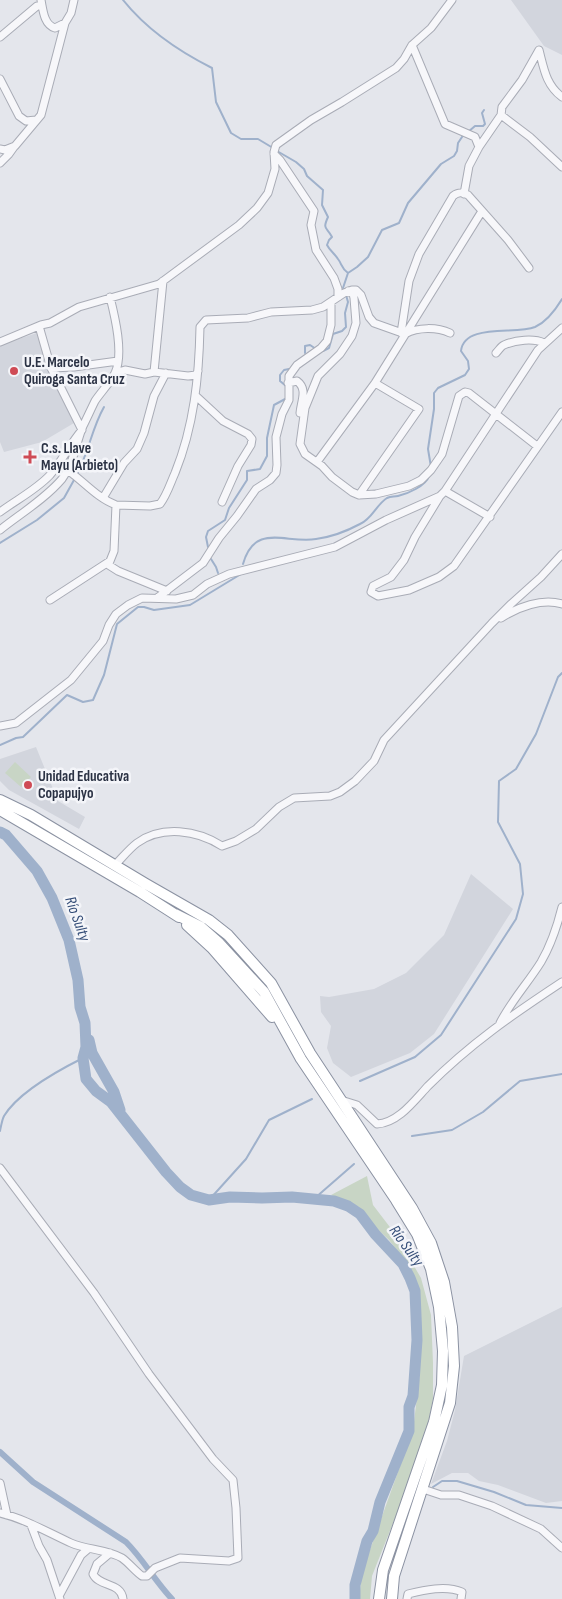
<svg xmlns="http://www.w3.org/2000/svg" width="562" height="1599" font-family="'Sofia Sans Condensed',sans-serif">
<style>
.built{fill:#d2d5dd}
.green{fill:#c8d5c5}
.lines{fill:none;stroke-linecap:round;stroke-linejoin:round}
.stream{stroke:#9fb1cb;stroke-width:2}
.canal{stroke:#9fb1cb;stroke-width:6}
.river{stroke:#9fb1cb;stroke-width:11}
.minor-casing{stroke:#a9acb6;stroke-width:9}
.highway-casing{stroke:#8b92a2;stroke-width:12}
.minor{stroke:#f7f7fa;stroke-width:7}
.highway{stroke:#fff;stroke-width:10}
.poi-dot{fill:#cf4b55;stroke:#f4f5f9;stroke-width:2}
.labels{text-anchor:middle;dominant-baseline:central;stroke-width:5;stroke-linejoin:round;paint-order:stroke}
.poi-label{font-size:15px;font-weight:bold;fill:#2b3244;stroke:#f4f5f9;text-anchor:start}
.water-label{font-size:16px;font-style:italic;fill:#354e78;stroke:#f4f5f9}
</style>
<rect width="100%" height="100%" fill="#e4e6ec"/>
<path class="built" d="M511 0H562V55L544 46Z
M37 333 74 423 42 442 4 452 0 442V345Z
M36 747 58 801 85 817 79 829 9 790 0 781V759Z
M471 874 513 909 434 1034 410 1053 351 1077 333 1063 327 1048 331 1026 321 1012 320 996 329 997 374 989 406 973 444 935Z
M562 1307V1501L546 1503 498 1485 479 1481 468 1473H452L431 1484 447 1441 455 1410 464 1356Z"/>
<path class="green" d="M15 762 31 777 21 787 5 773Z
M367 1176 373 1205 396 1235 421 1278 431 1315 433 1363V1399L428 1423 403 1498 372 1576 370 1599H359L362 1572 413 1430 420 1372V1294L412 1270 389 1240 373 1225 359 1207 331 1195Z"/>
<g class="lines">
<path class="stream" d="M123 0C147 30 178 51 212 68L216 102 231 133 241 139H258L273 148
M468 132 475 126H483L485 124 482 113 484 110
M277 151 296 162 304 169 307 176 323 190 322 205 328 217C322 230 327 227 332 237L329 240 327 245C330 251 335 254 338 259 342 264 341 268 348 273L343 288
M348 273 357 267 368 257 382 230 399 223 408 203 441 164 454 156 457 151 458 143 464 134
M323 351 329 348 333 334 342 331 346 327 345 313 348 302 346 295
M305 353V346L310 345 316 349
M286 386 280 381V375L284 370 289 369
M431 467 428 449 434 409V393L438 388 465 375 469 369 468 361 461 351C464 323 515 335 535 327 546 322 556 309 562 299
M78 472C89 451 92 428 104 407
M0 543 37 520 64 498 74 480
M208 547 206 537 208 531 225 520 229 508 247 480V471L260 469 267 456V438L274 405 287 398
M211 559 216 567 218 573
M243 564C255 522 286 544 316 539 331 537 347 531 360 524 372 519 376 505 387 498 391 496 394 497 398 496 407 494 426 486 429 476
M0 745 16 738 23 737 67 695 83 702 93 700 104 675 117 624 138 607H144L154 610 190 605 241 574
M360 1081 415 1057 441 1035 516 919 523 894 520 864 498 822 499 781 516 769 536 734 558 677 562 673
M0 1131C1 1126 2 1120 4 1116 18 1093 59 1070 83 1058
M412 1136 452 1130 483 1112 520 1081 562 1074
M315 1198 354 1164
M209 1200 246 1159 269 1120 312 1099
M433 1487 442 1481H457L494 1492 526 1505 562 1508"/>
<path class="canal" d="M0 1452 33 1482 126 1542C143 1559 155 1581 172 1599"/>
<path class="river" d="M0 832 6 835 37 871 52 898 69 940 78 980 80 1007 85 1023 86 1047 83 1058 86 1079 96 1091 111 1102 166 1172 180 1187 191 1195 209 1200 230 1197 262 1198 292 1197 334 1201 348 1206 360 1214 375 1234 403 1264 410 1278 415 1291 417 1340 413 1396 409 1407V1431L380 1502 373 1531 367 1541 355 1585V1599
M89 1040 92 1053 114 1092 120 1110"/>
<g class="minor-casing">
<path id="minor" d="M41 0C43 10 44 25 55 28L65 23
M0 37 37 6H42
M412 45 445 124 475 137 479 147 469 166 464 194
M0 79 19 116 26 121 36 120
M562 97C546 85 544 69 539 50L522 80 502 107 501 115 530 137 562 167
M479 147 501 115
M0 149 5 150 15 146 41 115 65 23 71 13 74 0
M274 154 280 160 314 211 311 225 316 250 334 278 338 289V297
M0 163 9 154 14 147
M348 291 353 294 354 298 356 323 352 336 340 354 318 376 305 408 300 444 305 454 322 466 332 477 352 492 359 495 376 494 409 486 421 480 431 470 442 454 459 396 465 392 469 393 537 446
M562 328 538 350 445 491 440 496 415 537 404 560 391 577 373 586 371 592 378 596 409 590 439 577 454 566 562 412
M401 333 409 281 419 254 453 196C458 192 462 192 468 195L508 240 529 268
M0 342 41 325 50 323 79 307 159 284 239 225 257 208 268 193 275 169 274 152 276 145 311 120 342 102 396 68 404 59 412 45 431 28 452 0
M496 353C499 350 501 346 504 345 515 340 534 338 544 343
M51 368 74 367 118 361
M154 372 163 281
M115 373 125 370 145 374 154 372 188 376 196 375 198 371
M288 383 297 381C308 389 301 401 300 413
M196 396 223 421 248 434 252 439 251 445 238 466 222 502
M317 462 375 383 482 211
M58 464C79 475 94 497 116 505L150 506 160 504C167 495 170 484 175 473 194 426 199 377 200 327L206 320 248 318 271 312 312 310 323 307 344 293 352 290H356L361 295 369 317 374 323 405 334C418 327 437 327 450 333
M445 491 490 517
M359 495 419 409 375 383
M103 498 124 463 137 449 144 433 154 396 166 373
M0 512C16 500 36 490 50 475 62 461 70 444 82 430L51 368 39 326
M0 530C20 514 45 499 62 479 74 463 76 443 83 426 87 418 91 409 95 401 101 392 110 383 115 373 124 354 115 317 110 297
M107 564 118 571 167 591
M157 598 203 563 219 538 237 516 256 489 270 480 276 473 277 465 276 437 282 414 289 400V376L297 365 321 348 327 341 331 325V302
M50 600 110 561 114 551 116 505
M501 618C518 607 542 598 562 604
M0 726 16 723 71 680 103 641 109 625 116 614 128 605 142 598 176 599 193 595 207 584 229 574 335 547 386 520 440 496
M115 865C122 858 129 849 137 843 162 825 197 830 222 846L236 841 256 829 279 807 294 798 330 796 340 792 355 781 374 761 384 740 492 623 511 604 541 577 562 554
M500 1023C511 1001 528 983 541 962 551 945 557 927 562 907
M341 1100 357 1105 377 1124C398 1123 414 1101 428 1086 470 1044 512 1015 562 982
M0 1168 94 1293 149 1374 213 1459 233 1480 236 1508 238 1558 229 1561 180 1558 155 1568 147 1576H142C135 1571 129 1563 122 1558 106 1549 87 1550 71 1543 47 1532 25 1519 0 1513
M0 1483 7 1515
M423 1489 441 1495H459L492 1506 541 1529 562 1548
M31 1525 39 1546 47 1560 60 1599
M110 1553 97 1564 93 1574C99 1587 121 1582 123 1599
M59 1596 81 1555 88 1549
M407 1599 408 1594C424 1590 446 1585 462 1592L461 1599"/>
</g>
<g class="highway-casing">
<path id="highway" d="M0 800 31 815 146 884 209 920 228 935 271 983 310 1053 412 1208 431 1243 444 1282 452 1327 454 1366 450 1403 394 1576 392 1599
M0 810 140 892 179 917
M175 914 201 927 218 942 264 992 301 1059 396 1200 417 1234 431 1269 439 1307 443 1351 442 1385 434 1422 383 1570 379 1599
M187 925 212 948 272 1017"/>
</g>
<use href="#minor" class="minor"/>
<use href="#highway" class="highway"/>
</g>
<g class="poi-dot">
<circle cx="14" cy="371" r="5"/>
<path d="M27.5 449.5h5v5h5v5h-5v5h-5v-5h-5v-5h5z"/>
<circle cx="28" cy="785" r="5"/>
</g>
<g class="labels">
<g class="poi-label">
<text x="24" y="362">U.E. Marcelo<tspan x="24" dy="17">Quiroga Santa Cruz</tspan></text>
<text x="41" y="448">C.s. Llave<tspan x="41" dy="17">Mayu (Arbieto)</tspan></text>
<text x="38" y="776">Unidad Educativa<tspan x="38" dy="17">Copapujyo</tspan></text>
</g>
<g class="water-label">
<text transform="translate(77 919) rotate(70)">Río Sulty</text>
<text transform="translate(406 1246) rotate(54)">Río Sulty</text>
</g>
</g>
</svg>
